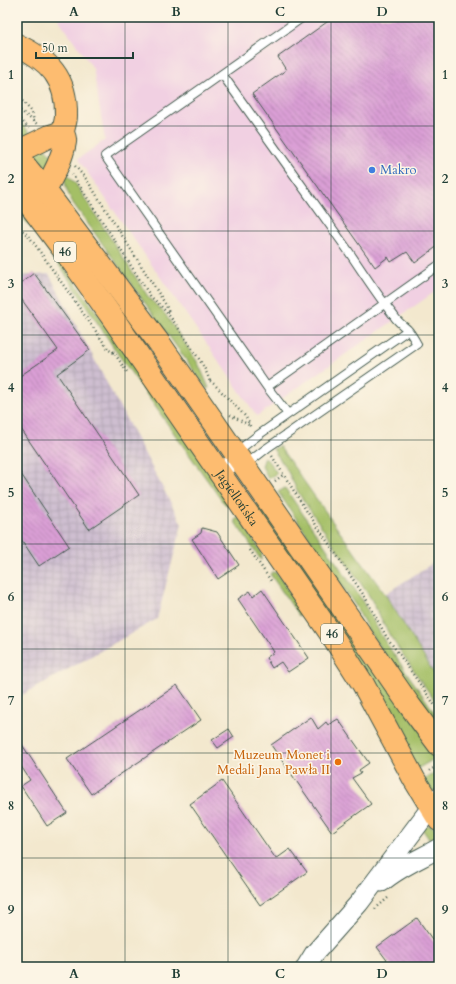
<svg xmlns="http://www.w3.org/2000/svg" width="456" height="984" font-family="Cardo,serif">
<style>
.built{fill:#f1d0e2}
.industrial{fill:url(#industrial-grid)}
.grass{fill:#a4bf66;stroke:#627e4d}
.building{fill:url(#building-back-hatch)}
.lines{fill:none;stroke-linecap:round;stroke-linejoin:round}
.service-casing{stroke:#3f574b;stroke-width:10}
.tertiary-casing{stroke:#3f574b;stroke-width:21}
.primary-casing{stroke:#3f574b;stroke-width:24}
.path{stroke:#3f574b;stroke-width:2.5;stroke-dasharray:1 3;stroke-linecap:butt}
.service{stroke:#fff;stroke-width:8}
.tertiary{stroke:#fff;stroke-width:19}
.primary{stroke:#fdbc70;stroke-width:22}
.grid{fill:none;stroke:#1f3d34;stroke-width:1;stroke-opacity:0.55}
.shop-dot{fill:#3f7fe0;stroke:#fcf5e5;stroke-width:1.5}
.food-dot{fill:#e8710a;stroke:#fcf5e5;stroke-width:1.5}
.labels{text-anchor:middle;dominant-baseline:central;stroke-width:3;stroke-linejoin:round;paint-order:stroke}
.shield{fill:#fcf5e5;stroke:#617469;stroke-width:1}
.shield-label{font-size:12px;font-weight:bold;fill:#1f3d34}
.shop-label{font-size:13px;fill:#366cbe;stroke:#fcf5e5;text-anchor:start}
.street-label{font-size:13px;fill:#1f3d34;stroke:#fcf5e5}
.food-label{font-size:13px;fill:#c56008;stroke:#fcf5e5;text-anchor:end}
.neatline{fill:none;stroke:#1f3d34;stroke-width:1.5}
.grid-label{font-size:13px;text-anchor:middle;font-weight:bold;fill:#1f3d34}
</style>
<defs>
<pattern id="industrial-grid" width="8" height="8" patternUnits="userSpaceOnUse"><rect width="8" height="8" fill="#cebed0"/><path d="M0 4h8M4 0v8" fill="none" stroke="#b0a4b3"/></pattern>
<pattern id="building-back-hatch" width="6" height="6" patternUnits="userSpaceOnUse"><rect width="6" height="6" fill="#da9fd5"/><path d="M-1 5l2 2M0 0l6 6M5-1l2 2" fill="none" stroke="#b083ae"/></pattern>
</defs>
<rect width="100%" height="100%" fill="#fcf5e5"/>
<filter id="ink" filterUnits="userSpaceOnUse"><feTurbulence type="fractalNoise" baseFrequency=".025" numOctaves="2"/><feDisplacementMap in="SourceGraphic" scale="8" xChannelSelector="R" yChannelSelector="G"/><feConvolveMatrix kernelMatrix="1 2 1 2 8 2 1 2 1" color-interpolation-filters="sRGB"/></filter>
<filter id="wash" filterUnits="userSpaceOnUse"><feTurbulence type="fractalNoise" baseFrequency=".012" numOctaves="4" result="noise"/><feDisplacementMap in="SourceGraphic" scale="16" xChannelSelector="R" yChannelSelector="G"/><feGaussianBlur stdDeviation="0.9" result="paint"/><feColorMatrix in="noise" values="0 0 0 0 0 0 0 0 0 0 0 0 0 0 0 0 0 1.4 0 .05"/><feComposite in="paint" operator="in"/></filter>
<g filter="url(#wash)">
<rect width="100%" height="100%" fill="#f3e8ce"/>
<path class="built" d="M57 17H439V289L257 416 78 159 105 140 93 68Z"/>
<path class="industrial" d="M49 274 182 524 157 619 17 698V276Z
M439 559V681L385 594Z"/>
<path class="grass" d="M17 119 33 136 24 135 17 131Z
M44 147 56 160 50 173 32 150Z
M65 172 75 183 149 298 165 314 198 363 209 388 207 389 73 203C67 192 64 184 65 172Z
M24 219 32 222 232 501 226 505 222 501 118 354 68 278 33 228 24 221Z
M279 446 342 535 385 594 439 681V707L390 636 370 597 299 494 287 470 273 449Z
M265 457 277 473 268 479 262 466Z
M285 488 360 597 384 640 439 719V735L370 633 355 605 278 492Z
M262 503 439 755V756L417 769 254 509Z
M239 517 262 553 261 560 235 522V520Z
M273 572 277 573 300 609 302 613 299 616 270 574Z
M439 770C439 779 441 788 432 792L423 780Z
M426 825 432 826 439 835V839L432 843 422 829Z"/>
<g id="blocks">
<path class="building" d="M334 17H439V245L415 263 407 252 391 262 388 257 375 267 252 94 286 70 278 57Z
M34 273 90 350 57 374 139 495 89 529 17 423V378L58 350 17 293V286Z
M17 468 69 546 39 566 17 533Z
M202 528 217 532 239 565 218 579 192 539 201 533Z
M262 589 309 658 288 672 281 662 272 668 266 658 274 652 238 599 250 591 253 596Z
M177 685 201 720 91 794 67 759Z
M311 717 318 729 326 722 328 725 338 719 369 763 359 770 361 773 352 778 371 804 332 832 271 745Z
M229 729 234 737 218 748 212 740Z
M17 737 67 813 47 826 21 786 30 780 17 760Z
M222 781 276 859 290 849 307 872 260 905 190 804Z
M417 918 439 949V967H392L377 947Z"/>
</g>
</g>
<g filter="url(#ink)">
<use href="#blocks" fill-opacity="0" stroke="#3f574b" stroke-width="1"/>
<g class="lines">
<g class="service-casing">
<path id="service" d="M222 74 303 17
M267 387 288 414
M219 470 235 453 257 436 408 330
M220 470 244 466 267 448 417 344C414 339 411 333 407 329 402 325 397 321 394 316 377 295 362 271 347 249 305 191 264 132 222 74L105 156 267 387 439 265"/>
</g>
<g class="tertiary-casing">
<path id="tertiary" d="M382 882C399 867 420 859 439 848
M306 967 314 954 359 903 439 797"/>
</g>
<g class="primary-casing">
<g id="primary">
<path d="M17 45C49 60 67 78 66 116 66 121 64 126 63 131 63 135 66 138 65 142 62 160 53 175 45 190"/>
<path d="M17 152 50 136 63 132"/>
<path d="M17 156 45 190 160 344 410 706 439 745"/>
<path id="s1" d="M17 188 72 261 112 317 335 640 363 684 414 779 439 820"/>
</g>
</g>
<path class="path" d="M17 95 32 112 34 122
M17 108 37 124
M17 117 29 128
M75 166 87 180 166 305 169 313
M72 174 151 297C167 310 177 326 189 344 197 356 206 368 210 382
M17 225 31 239 109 350 114 353
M113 351 127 372
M210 381 214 384 246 417 251 428
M230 415 249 425
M272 456 304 507 365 597 386 636 439 711
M275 481 283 475
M250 550 271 581
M429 771 439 765
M375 909 389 897"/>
<use href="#service" class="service"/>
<use href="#tertiary" class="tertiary"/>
<use href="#primary" class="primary"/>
</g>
</g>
<path class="grid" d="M125 17V967M228 17V967M331 17V967M17 126H439M17 231H439M17 335H439M17 440H439M17 544H439M17 649H439M17 753H439M17 858H439"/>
<circle class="shop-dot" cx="372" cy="170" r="4"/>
<circle class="food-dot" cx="338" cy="762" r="4"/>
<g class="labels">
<g class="shield">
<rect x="54" y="242" width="22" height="20" rx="3"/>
<rect x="321" y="624" width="22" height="20" rx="3"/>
</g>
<g class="shield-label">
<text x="65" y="252">46</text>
<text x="332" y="634">46</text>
</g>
<g class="shop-label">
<text x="380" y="170">Makro</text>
</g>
<g class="street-label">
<text stroke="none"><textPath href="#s1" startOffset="380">Jagiellońska</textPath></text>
</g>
<g class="food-label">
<text x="330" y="755">Muzeum Monet i<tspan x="330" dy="15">Medali Jana Pawła II</tspan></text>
</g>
</g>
<rect width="456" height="984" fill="none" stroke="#fcf5e5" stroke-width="44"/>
<path d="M36 52v6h97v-6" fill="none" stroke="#1f3d34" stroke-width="2"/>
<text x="42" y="52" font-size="12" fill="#1f3d34" stroke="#fcf5e5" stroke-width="3" paint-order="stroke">50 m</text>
<rect x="22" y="22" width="412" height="940" class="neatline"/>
<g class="grid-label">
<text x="74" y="16">A</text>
<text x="176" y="16">B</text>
<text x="280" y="16">C</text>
<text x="382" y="16">D</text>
<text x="11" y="79">1</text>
<text x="445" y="79">1</text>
<text x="11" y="183">2</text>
<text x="445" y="183">2</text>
<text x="11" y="288">3</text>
<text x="445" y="288">3</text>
<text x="11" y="392">4</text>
<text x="445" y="392">4</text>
<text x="11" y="497">5</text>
<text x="445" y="497">5</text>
<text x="11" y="601">6</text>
<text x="445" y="601">6</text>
<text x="11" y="705">7</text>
<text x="445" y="705">7</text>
<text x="11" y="810">8</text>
<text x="445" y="810">8</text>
<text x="11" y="914">9</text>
<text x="445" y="914">9</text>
<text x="74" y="978">A</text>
<text x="176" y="978">B</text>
<text x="280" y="978">C</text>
<text x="382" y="978">D</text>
</g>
</svg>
